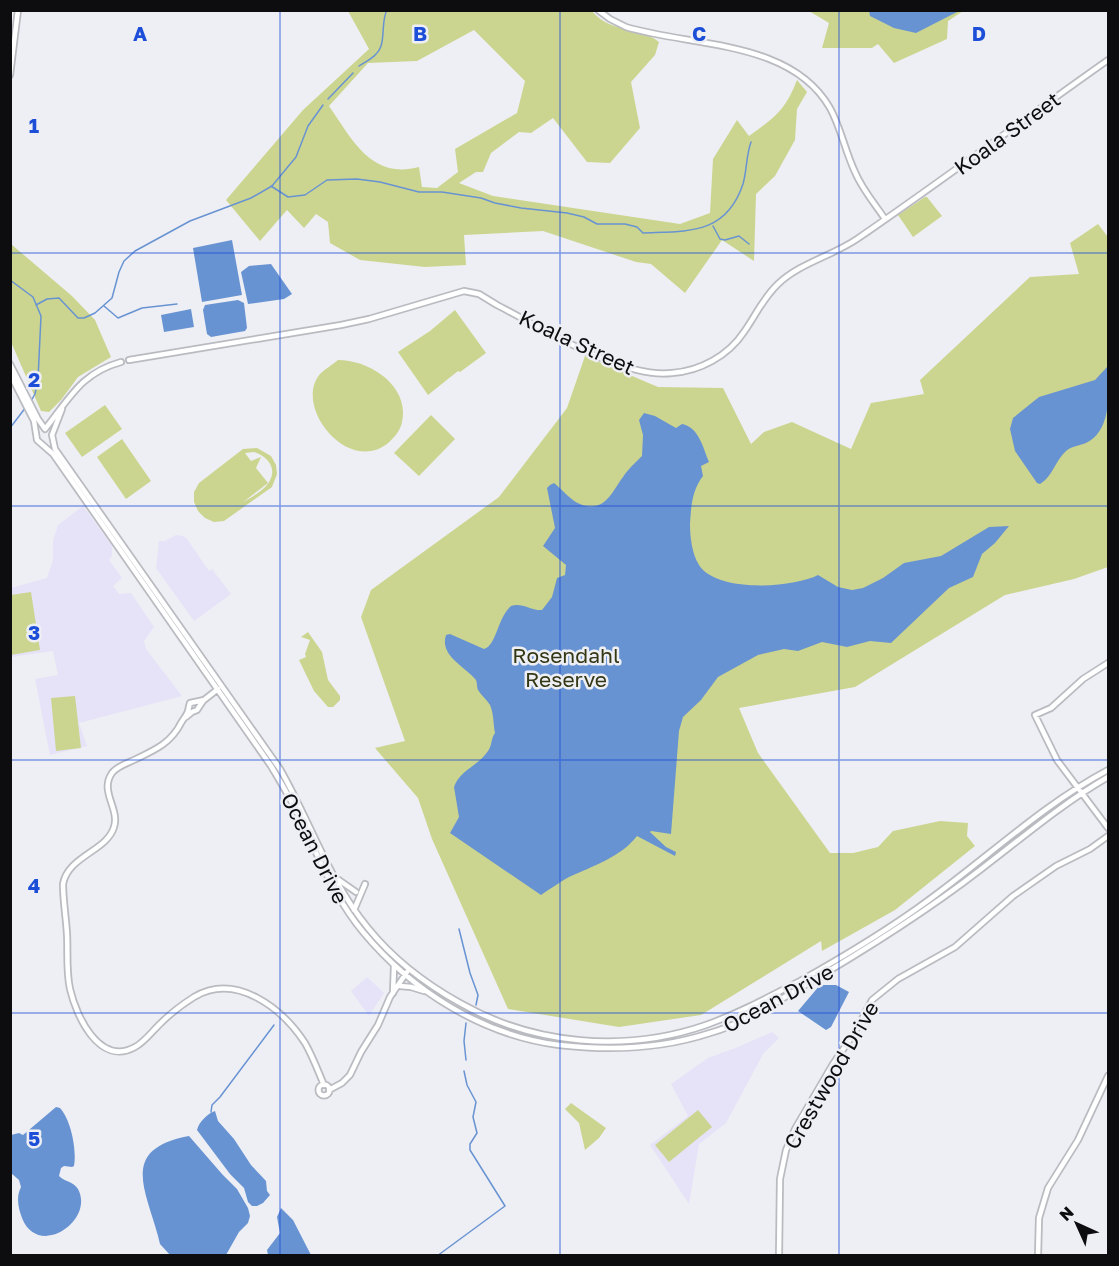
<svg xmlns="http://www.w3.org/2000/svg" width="1119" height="1266" font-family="'Golos Text',sans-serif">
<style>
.education{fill:#e6e2f8}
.green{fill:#ccd58f;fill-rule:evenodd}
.water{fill:#6893d2}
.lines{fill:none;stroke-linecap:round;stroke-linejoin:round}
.stream{stroke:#6893d2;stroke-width:1.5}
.secondary-casing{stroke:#babbc0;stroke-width:8}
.secondary{stroke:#fff;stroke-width:4.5}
.grid{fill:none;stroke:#1d4ed8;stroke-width:1.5;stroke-opacity:0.55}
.labels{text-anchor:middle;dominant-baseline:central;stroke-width:5;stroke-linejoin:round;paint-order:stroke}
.street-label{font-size:21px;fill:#0d0d0f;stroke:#eeeff4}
.park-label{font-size:21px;fill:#343714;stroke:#eeeff4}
.grid-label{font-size:20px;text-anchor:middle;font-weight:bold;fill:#1d4ed8;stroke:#eeeff4;stroke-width:5;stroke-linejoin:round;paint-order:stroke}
</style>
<rect width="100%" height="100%" fill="#eeeff4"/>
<path class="education" d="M83 506 112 546V556L109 560 122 578 113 586 119 594 131 593 154 627 144 641 146 649 182 696 79 723 87 746 50 755 35 679 58 675 53 651 11 657V588L47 578 53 560V541L58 525Z
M176 535 183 536 187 539 209 571 212 569 231 594 194 621 156 568 159 541H165Z
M367 977 384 993 369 1016 351 991Z
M772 1032 779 1038 763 1054 726 1123 699 1144 689 1204 650 1145 688 1116 671 1084 708 1058 738 1047Z"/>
<path class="green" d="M348 11H592C611 34 638 25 659 42L655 55 631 82 640 128 610 163 587 162 553 118 531 133 519 132 491 153 483 172H476L459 183 493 196 680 224 710 213 713 159 737 120 749 136C775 117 785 111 797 80L807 92 797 109 795 140 775 176 756 194 754 261 722 240 685 293 651 264 636 262 543 231 464 235 466 265 425 267 360 260 330 243 328 222 316 214 304 228 287 210 260 241 226 200 303 110 369 49ZM474 30 525 81 517 113 455 149 458 172 437 188 422 187 419 167C371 180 352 139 329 106L368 63 417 61Z
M809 11H963L948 21 947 39 894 63 878 44 872 48H822L829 23Z
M925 197H927L942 216 913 237 898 215Z
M1098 224 1108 237V567L1074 579 1005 595 855 687 739 708 758 753 830 853H853L878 847 893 831 940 821 968 823 967 836 975 846 895 910 822 951 821 941 701 1015 619 1027 508 1009 432 839 418 798 375 748 405 741 361 617 371 590 499 497 567 408 585 356 658 387 723 388 751 444 764 432 792 422 851 449 871 403 924 394 920 380 1030 277 1079 274 1070 243Z
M11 244 72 296 95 320 111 357 78 377 61 400 49 412 41 411 11 342Z
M455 310 486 353 460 372 458 371 428 395 398 352 430 331Z
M338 360C370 360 410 386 402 422 401 430 393 439 387 444 347 474 293 406 320 374 325 369 333 364 338 360Z
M105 405 122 429 82 457 65 433Z
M431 415 455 439 419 476 394 453Z
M122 439 151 481 126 499 97 457Z
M257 448 271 456 276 465 277 474 272 487 224 521 214 522 205 518 198 511 194 502V492L199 483 243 449ZM254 452C267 456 278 468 269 482 265 490 250 498 242 503L268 483 256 468 261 457 251 461 245 453Z
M31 592 40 650 11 655V595Z
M308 632 322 652 328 680 340 696V700L333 707H328L314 691 299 660 306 657 305 654 310 640 301 637Z
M75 696 81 748 56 751 51 698Z
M571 1103 606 1128 599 1138 585 1150 579 1123 565 1109Z
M698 1110 712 1127 669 1162 655 1145Z"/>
<path class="water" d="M869 11V10L959 11 916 33 894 28 870 16Z
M232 240 242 295 202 302 193 248Z
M271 264 292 294 284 299 248 304 241 272 249 266Z
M238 300 244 303 247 328 245 331 211 337 207 334 203 310 205 305Z
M191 309 194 327 164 332 161 315Z
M1108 366C1109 387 1112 426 1091 440 1083 446 1073 445 1066 451 1055 461 1053 476 1040 484L1037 483 1015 451 1010 429 1013 418 1039 397 1095 380Z
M644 413 655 416 676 428 682 424C699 427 703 448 709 462L701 466 703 476C692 490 691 507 690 524 690 537 692 554 699 565 717 593 793 588 818 575L838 587 852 590 863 588 883 578 904 563 941 556 989 527 1009 526 995 543 982 554 973 577 949 588 891 643 870 641 847 647 822 642 798 651 784 649 758 655 718 677 701 700 683 717 679 731 671 834 651 831 650 832 666 847 676 852 675 856 637 836C621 857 593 866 569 877 560 882 550 889 541 895L450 833 459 817 454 787C460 770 478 766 488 751 492 746 491 738 495 733 493 724 494 714 490 705 487 700 481 695 478 690 477 688 477 682 476 680 466 667 439 656 446 635L450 634 484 649C497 645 497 618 511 606 522 602 531 611 542 610L552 597 557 578 565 575 566 565 543 546 555 528 547 488 550 485 554 483C562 489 571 501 580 504 604 514 612 492 623 477 628 469 636 462 642 456L643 435 639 420Z
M820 985H836L849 992 831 1027 826 1030 798 1011Z
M56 1107 60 1108C71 1120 77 1150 74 1166L72 1167 64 1166 61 1168 59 1176C65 1182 73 1181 78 1189 95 1221 38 1259 22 1218 18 1207 16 1197 21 1187L19 1180 11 1173V1135L19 1133 23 1135Z
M215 1111 218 1121 234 1139 251 1165 266 1181 267 1191 270 1195 263 1203 257 1206H252L248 1202 244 1188 230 1174 197 1130C199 1122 207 1114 215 1111Z
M189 1136 222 1174 237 1189 248 1208 250 1216 248 1223 239 1232 226 1255H170L160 1244 158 1236C145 1188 120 1149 189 1136Z
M281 1208 293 1220 311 1255H268L267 1250 280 1233 277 1217Z"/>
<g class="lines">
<path class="stream" d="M359 66C365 62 372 59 376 54 387 44 380 23 387 10
M328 99 353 73
M271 186 288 197 305 195 327 180 357 179 380 182 419 192H442L481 198 495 203 521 208 567 213 584 217 597 224H625L637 227 643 233C688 231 726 235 743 184 747 170 746 156 751 142
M713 226 720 239 725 240 739 236 749 244
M10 280 33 297 41 316 38 379 35 394 31 401
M36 305 47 299 59 298 78 318H84L95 313 112 298 119 272 124 261 135 251 190 221 251 198 272 186 296 157 308 126 323 105
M104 306 118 318 142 308 177 304
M10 428 26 407
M459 929 470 973 478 995 476 1005
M466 1060 464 1041 466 1023
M211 1112 212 1105 220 1097 274 1025
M437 1256 505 1206 470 1150V1144L477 1133 473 1117 476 1102 467 1085 464 1071"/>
<g class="secondary-casing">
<path id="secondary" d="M598 10 610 19 626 27C693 47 791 40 830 108 841 128 845 151 855 172 862 189 875 204 885 219
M10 75 18 10
M129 360 341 325 369 319 464 291 479 294 497 305C542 328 622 379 672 373 700 371 728 356 744 332 756 315 763 298 778 284 800 263 832 256 857 239 942 181 1024 119 1108 60
M10 364 38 419 45 429
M10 374 34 421 37 440 53 454 271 766C281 783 291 799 299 817 319 857 334 897 363 932 412 991 482 1035 559 1045 610 1051 661 1049 710 1033 742 1024 771 1005 800 988 862 952 923 914 980 870 1022 838 1063 803 1108 777
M62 409 52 435 55 449 280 769C310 821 329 881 368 928 393 959 424 983 460 1003 534 1045 625 1053 706 1025 739 1013 769 997 800 981 841 958 881 934 919 907 983 862 1040 806 1108 770
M45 429C70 398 81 373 121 362
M1108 663 1083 679 1051 708 1035 715 1057 760 1108 828
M218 689 204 700 190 703C189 705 189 708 188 711 187 715 183 719 181 723 171 743 155 750 136 759 128 763 117 766 112 773 99 791 120 809 114 827 107 851 68 856 63 884 63 900 66 917 67 934 68 952 66 971 70 989 76 1015 99 1067 135 1047 145 1042 153 1030 162 1022 171 1013 183 1004 194 997 236 972 282 1008 305 1043 313 1057 318 1071 324 1085
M186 717 192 712 197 710 203 701
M336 878 356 892
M354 910 365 884
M400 986 411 987 424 991
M393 993 394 966
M318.5 1090a5.5 5.5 0 1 1 11 0a5.5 5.5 0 1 1-11 0Z
M329 1090 342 1083 350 1075 361 1052 378 1025 390 997 407 972
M779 1256 780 1179 786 1150 795 1129 833 1064 855 1032 872 1000 898 979 955 947 1013 896 1056 866 1090 849 1108 836
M1038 1256 1039 1218 1048 1188 1078 1140 1108 1076"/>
</g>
<use href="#secondary" class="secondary"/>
</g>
<path class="grid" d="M280 10V1256M560 10V1256M839 10V1256M10 253H1108M10 506H1108M10 760H1108M10 1013H1108"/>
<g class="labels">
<g class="street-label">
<text transform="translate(1007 133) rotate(-36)">Koala Street</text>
<text transform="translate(577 342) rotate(25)">Koala Street</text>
<text transform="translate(315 848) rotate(63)">Ocean Drive</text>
<text transform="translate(778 998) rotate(-28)">Ocean Drive</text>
<text transform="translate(831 1075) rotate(-60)">Crestwood Drive</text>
</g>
<g class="park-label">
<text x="566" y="655">Rosendahl<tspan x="566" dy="24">Reserve</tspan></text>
</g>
</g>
<g class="grid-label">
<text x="140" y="41">A</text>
<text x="420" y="41">B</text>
<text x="699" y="41">C</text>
<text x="979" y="41">D</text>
<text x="34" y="133">1</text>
<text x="34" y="387">2</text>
<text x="34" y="640">3</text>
<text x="34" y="893">4</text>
<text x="34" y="1146">5</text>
</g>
<rect width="1119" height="1266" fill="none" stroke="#0d0d0f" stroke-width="24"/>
<g transform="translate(1077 1224) rotate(315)" stroke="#eeeff4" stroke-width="4.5" paint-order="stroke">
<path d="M0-4.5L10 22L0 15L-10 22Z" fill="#0d0d0f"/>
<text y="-9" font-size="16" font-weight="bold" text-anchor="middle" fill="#0d0d0f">N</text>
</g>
</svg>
